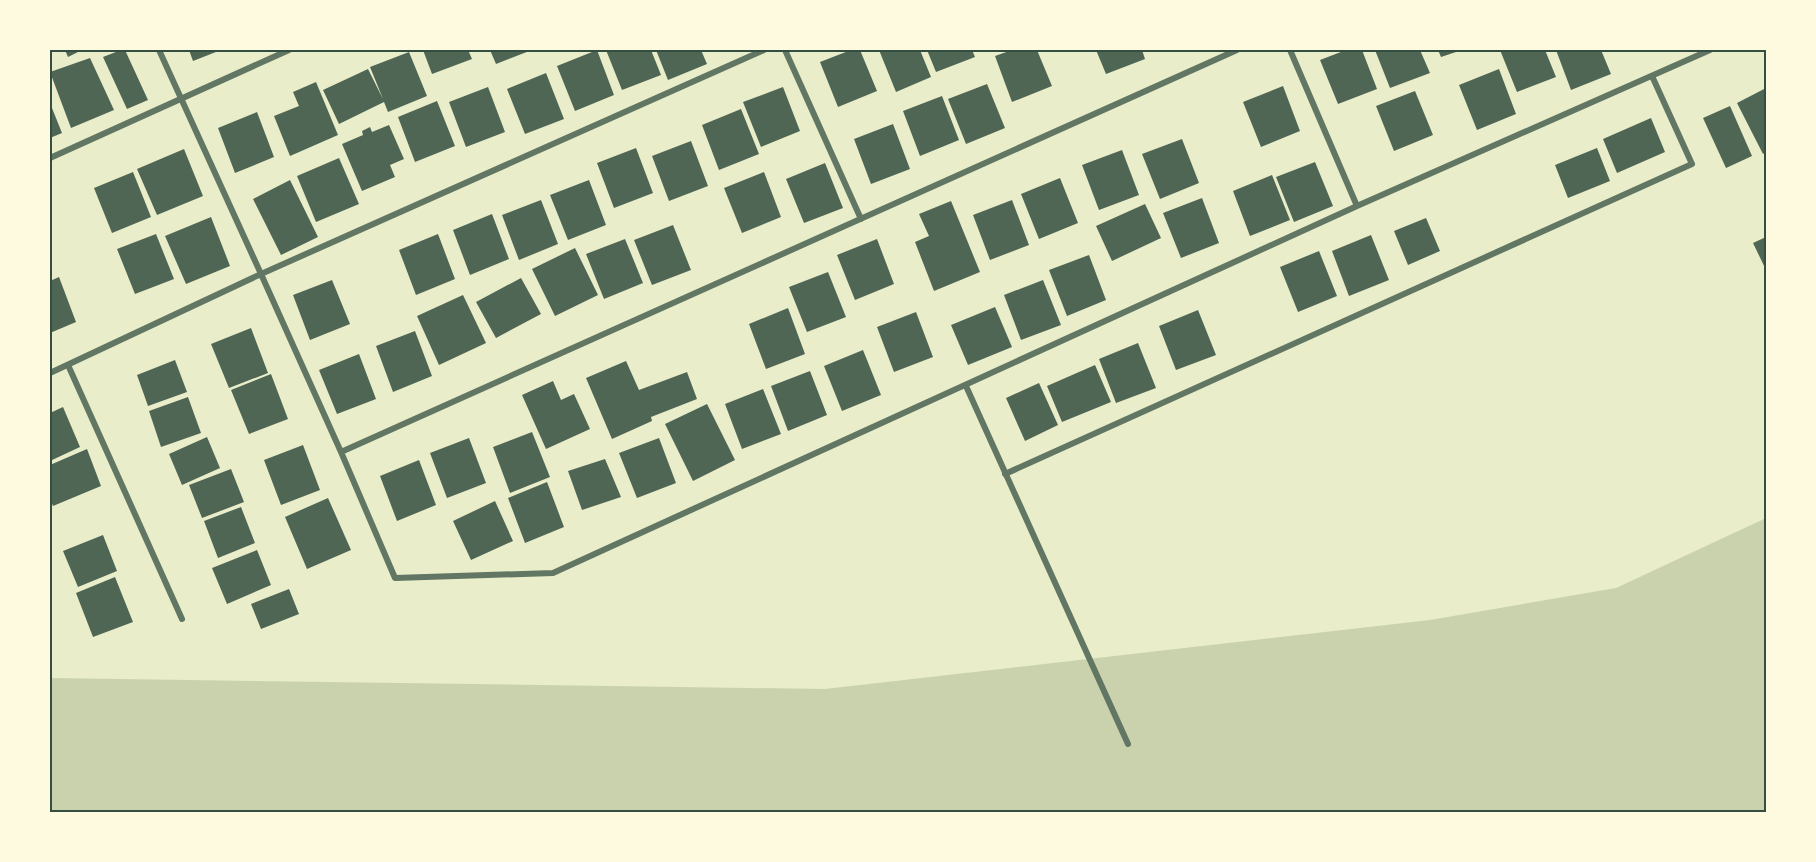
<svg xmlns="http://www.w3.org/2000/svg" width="1816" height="862" font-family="Cabin,sans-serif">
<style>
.green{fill:#cad2ad}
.building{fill:#4f6655}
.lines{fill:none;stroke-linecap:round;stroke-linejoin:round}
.minor{stroke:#617663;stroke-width:6}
.neatline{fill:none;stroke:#344e41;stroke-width:2}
</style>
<rect width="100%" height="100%" fill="#e9edc9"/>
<path class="green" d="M1766 518V812H50V678L825 689 1430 620 1616 588Z"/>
<path class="building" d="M65 50H82L68 57Z
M121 50H125L148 100 127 109 103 57Z
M189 50H221L193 61Z
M423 50H468L472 59 432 74Z
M490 50H532L496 64Z
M597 50 614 95 575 111 557 66Z
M606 50H651L661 75 622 90Z
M656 50H701L707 64 668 80Z
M851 50H860L877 91 838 107 820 62Z
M879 50H920L931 77 896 92Z
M927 50H972L975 57 936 72Z
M1012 50H1037L1052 86 1012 102 995 56Z
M1096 50H1142L1145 59 1106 74Z
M1346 50H1362L1377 89 1338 104 1320 60Z
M1375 50H1420L1430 73 1390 88Z
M1438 50H1462L1441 57Z
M1500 50H1545L1556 77 1517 92Z
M1556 50H1601L1611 74 1571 90Z
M409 52 427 96 388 112 384 102 339 124 323 90 368 69 383 99 370 67Z
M90 58 114 110 71 128 50 72Z
M1499 69 1516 114 1477 130 1459 85Z
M546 73 564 119 525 134 507 89Z
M316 82 338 135 290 156 274 116 299 106 293 92Z
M987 84 1005 128 966 144 948 99Z
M1283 86 1300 131 1261 147 1243 102Z
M488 87 505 132 466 147 449 102Z
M783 87 800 131 761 147 743 102Z
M1766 88V152L1763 154 1737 103Z
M1415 91 1433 135 1394 151 1376 106Z
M942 96 959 140 920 156 903 111Z
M437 101 455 146 415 162 398 117Z
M50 103 62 133 50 138Z
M1730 106 1752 156 1726 168 1703 118Z
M741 109 759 154 719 170 702 125Z
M257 112 274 157 235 173 218 128Z
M1651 118 1665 152 1617 173 1603 139Z
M893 124 910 169 871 184 854 139Z
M389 125 404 159 390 165 395 177 362 191 342 144 363 135 362 131 370 127 372 132Z
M1182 139 1199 183 1160 199 1142 154Z
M691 141 708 186 669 201 652 156Z
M636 148 653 193 614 208 597 163Z
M1597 148 1610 181 1568 198 1555 165Z
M184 149 203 196 157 215 137 169Z
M1122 150 1139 195 1099 210 1082 165Z
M339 158 359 204 316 222 297 176Z
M1315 162 1333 206 1294 222 1276 177Z
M825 163 843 208 804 223 786 179Z
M133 172 151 217 112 233 94 188Z
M764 172 781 217 742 233 724 188Z
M1272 175 1290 220 1250 236 1233 191Z
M1060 178 1078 223 1039 239 1021 194Z
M290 180 318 237 281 255 253 199Z
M589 180 606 225 568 240 550 195Z
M1202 198 1219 243 1181 258 1163 213Z
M541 200 558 244 519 260 502 215Z
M1012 200 1029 245 990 260 973 215Z
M951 201 980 272 934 291 915 242 929 236 919 214Z
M1145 204 1161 238 1112 261 1096 226Z
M492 214 509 259 470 275 453 230Z
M211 217 230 266 186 284 165 236Z
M1426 218 1440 251 1408 265 1394 231Z
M673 225 691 270 652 285 634 240Z
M156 234 174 279 135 294 117 249Z
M438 234 455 279 416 295 399 250Z
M1371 235 1389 280 1349 296 1332 251Z
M1766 237V270L1753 243Z
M625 239 643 283 604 299 586 254Z
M877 239 894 284 855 300 837 255Z
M575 248 598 295 555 316 532 269Z
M1319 251 1337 296 1298 312 1280 267Z
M1089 255 1106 300 1067 316 1049 270Z
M828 272 846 317 807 332 789 287Z
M59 277 76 322 50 333V281Z
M521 278 541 314 496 338 476 302Z
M332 280 350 324 310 340 293 295Z
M1043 280 1061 325 1021 340 1004 295Z
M463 295 486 343 439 365 417 316Z
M995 307 1012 347 968 365 951 325Z
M788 308 805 354 766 369 749 324Z
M1198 310 1216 355 1176 370 1159 326Z
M916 312 933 357 894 372 877 327Z
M251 328 268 373 229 388 211 344Z
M415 331 432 376 393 392 376 346Z
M1138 343 1156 388 1116 403 1099 359Z
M863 350 881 395 842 411 824 366Z
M359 354 376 399 337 414 319 370Z
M175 360 187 392 148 406 137 375Z
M626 361 639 390 687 372 697 399 651 417 652 421 612 439 586 378Z
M1095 365 1111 402 1062 422 1047 386Z
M810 371 827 415 788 431 771 386Z
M271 374 288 419 249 434 231 390Z
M553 381 561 400 574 394 590 429 546 449 522 395Z
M1039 383 1058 425 1025 441 1006 398Z
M763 389 781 434 742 449 725 404Z
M188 397 201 433 161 447 149 411Z
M707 404 735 460 693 481 665 424Z
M63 407 80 447 50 461V413Z
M532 432 550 477 510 493 493 447Z
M207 437 220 468 182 485 169 454Z
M469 438 486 483 447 498 430 453Z
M659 438 676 483 637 498 619 453Z
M303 445 320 490 281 505 264 460Z
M87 449 101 486 53 506 50 499V465Z
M605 459 621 497 582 510 568 471Z
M419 460 436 505 397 521 380 476Z
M231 469 244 502 202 518 189 485Z
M547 482 564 527 525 543 508 498Z
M328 498 351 550 307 569 285 517Z
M495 501 513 541 471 560 453 521Z
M241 507 255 543 218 558 204 521Z
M103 535 117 571 78 587 63 551Z
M257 550 271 585 227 604 212 568Z
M115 577 133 622 93 637 76 593Z
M289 589 299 614 261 629 251 604Z"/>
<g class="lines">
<path class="minor" d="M159 50 261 274 764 50
M785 50 861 219
M1290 50 1357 206
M50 158 289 50
M68 365 182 619
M50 373 261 274 341 452 395 578 553 573 1357 206 1710 50
M966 386 1128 744
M341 452 1237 50
M1005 474 1692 164 1652 76"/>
</g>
<rect width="1816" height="862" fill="none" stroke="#fefae0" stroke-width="102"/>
<rect x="51" y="51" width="1714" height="760" class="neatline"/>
</svg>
